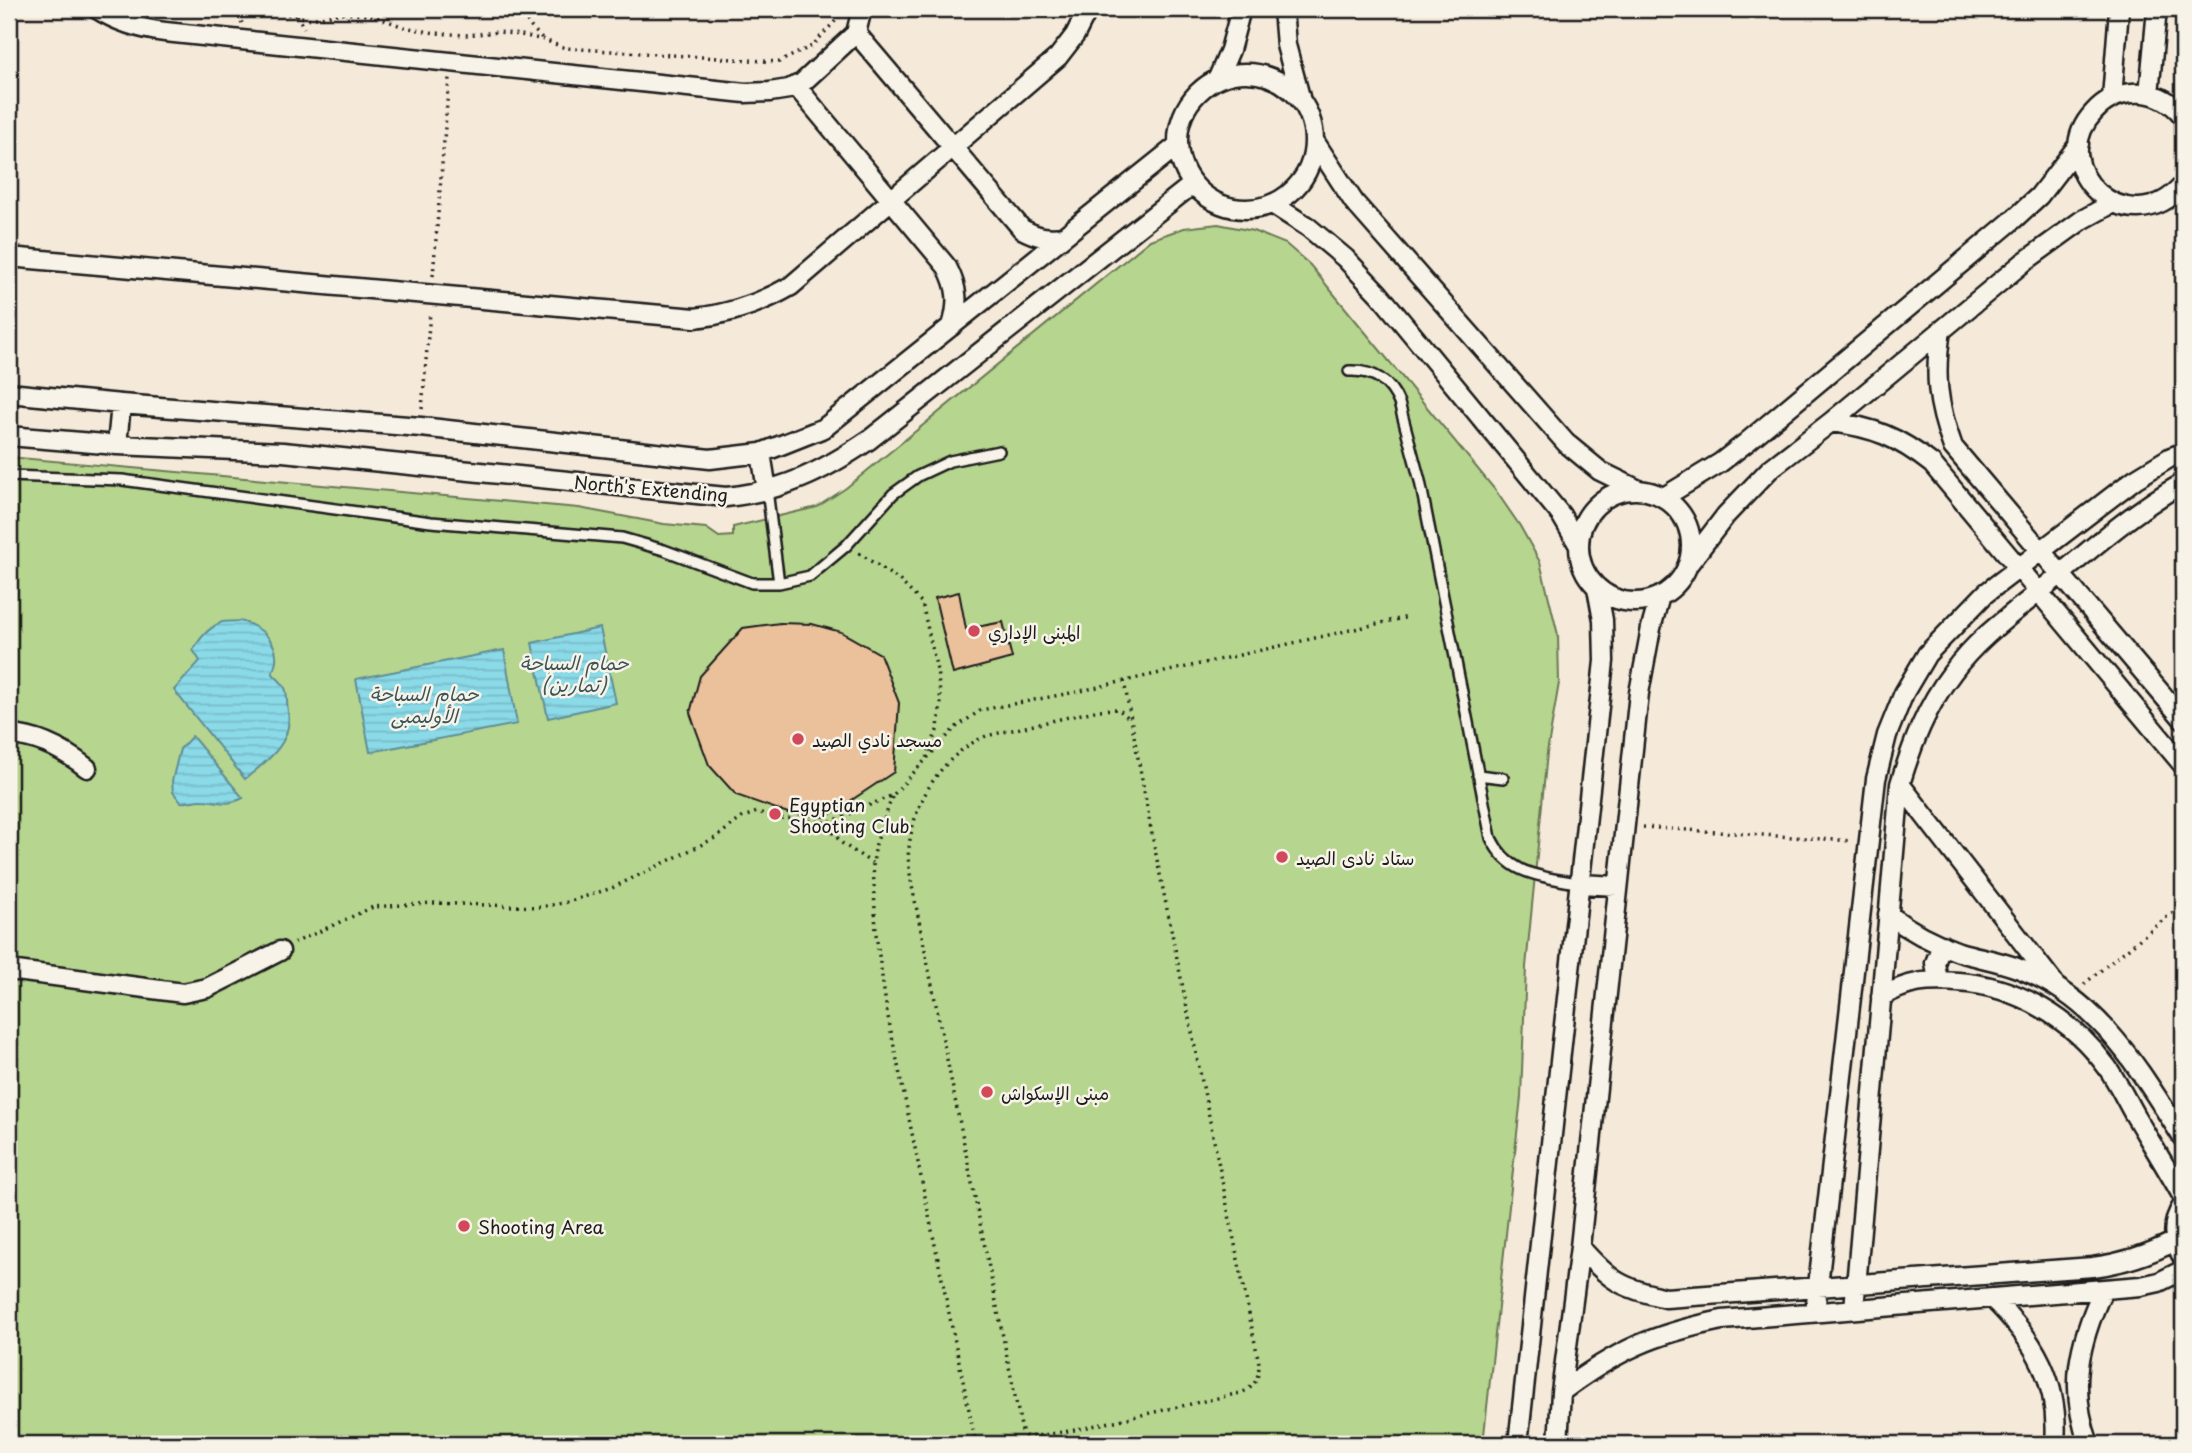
<svg xmlns="http://www.w3.org/2000/svg" width="2192" height="1453" font-family="'Playpen Sans','Playpen Sans Arabic',sans-serif">
<style>
.green{fill:#b6d58e;stroke:#697855;stroke-width:2}
.water{fill:url(#water-rules);stroke:#5f8e96;stroke-width:2}
.building{fill:#ebc19b;stroke:#1c1c1c;stroke-width:2}
.lines{fill:none;stroke-linecap:round;stroke-linejoin:round}
.lane-casing{stroke:#1c1c1c;stroke-width:14}
.street-casing{stroke:#1c1c1c;stroke-width:23}
.path{stroke:#1c1c1c;stroke-width:3.5;stroke-dasharray:2 5;stroke-linecap:butt}
.lane{stroke:#f7f3e8;stroke-width:9}
.street{stroke:#f7f3e8;stroke-width:18}
.poi-dot{fill:#d1495b;stroke:#f7f3e8;stroke-width:2.5}
.labels{text-anchor:middle;dominant-baseline:central;stroke-width:5;stroke-linejoin:round;paint-order:stroke}
.street-label{font-size:18px;fill:#1c1c1c;stroke:#f7f3e8}
.poi-label{font-size:18px;fill:#1c1c1c;stroke:#f7f3e8;text-anchor:start}
.water-label{font-size:19px;font-style:italic;fill:#3d5559;stroke:#f7f3e8}
</style>
<defs>
<pattern id="water-rules" width="6" height="5" patternUnits="userSpaceOnUse" patternTransform="scale(1.75)"><rect width="6" height="5" fill="#8bdae8"/><path d="M0 2.5h6" fill="none" stroke="#77bac6"/></pattern>
</defs>
<rect width="100%" height="100%" fill="#f5e9d9"/>
<filter id="ink" filterUnits="userSpaceOnUse"><feTurbulence type="fractalNoise" baseFrequency=".0143" numOctaves="2"/><feDisplacementMap in="SourceGraphic" scale="14" xChannelSelector="R" yChannelSelector="G"/><feConvolveMatrix kernelMatrix="1 2 1 2 8 2 1 2 1" color-interpolation-filters="sRGB"/></filter>
<g filter="url(#ink)">
<path class="green" d="M1218 224 1253 231 1286 244 1310 265 1496 491 1520 526 1540 562 1558 635 1559 683 1547 753 1526 967 1521 1097 1483 1444H9V457L579 508 664 524 706 528 719 537 733 536V527L817 507 846 488 1150 240 1184 228Z"/>
<path class="water" d="M222 622C229 622 238 620 244 622 268 630 284 650 272 673 291 691 285 689 288 712 293 743 267 761 245 779L174 690 200 661 193 650C201 637 207 629 222 622Z
M600 628 616 703 548 718 532 643Z
M504 650 517 724 370 752 356 679Z
M192 736 243 798C224 807 222 801 203 800 195 799 190 803 181 802L173 792 172 781 180 749Z"/>
<path class="building" d="M959 592 966 629 1003 622 1012 658 953 674 935 598Z
M780 623 812 624 841 632 880 654 899 703 894 772 826 817 788 813 736 795 709 765 690 713 700 676 743 628Z"/>
<g class="lines">
<g class="lane-casing">
<path id="lane" d="M1349 371C1373 370 1390 381 1399 403L1420 481 1491 838C1509 877 1544 876 1581 884
M9 476 122 480 431 522 622 538 664 550 752 583H779L810 576 846 546 893 494 918 476 950 461 999 451
M767 490 779 583
M1478 775 1503 778"/>
</g>
<g class="street-casing">
<path id="street" d="M97 9C119 23 140 29 165 32L745 93 770 92 789 89 802 83 856 33 862 9
M1283 9 1286 45 1300 97
M856 33 1022 229C1037 237 1047 239 1063 237
M1178 141a68 68 0 1 1 136 0a68 68 0 1 1-136 0Z
M1218 78 1230 50 1241 9
M796 86 947 267C958 288 959 303 952 326
M2149 94 2157 9
M2112 98 2119 9
M2183 116C2171 100 2152 91 2132 93 2117 94 2104 101 2094 112 2042 167 2128 248 2183 185
M1315 142 1354 202 1566 443 1600 471 1639 490
M1272 204 1308 227 1345 258 1379 294 1561 515 1578 544
M9 257 695 318C730 314 760 304 791 286L1058 57 1075 35 1088 9
M1941 330C1934 375 1937 404 1953 447L2183 719
M9 393 121 404 421 427 710 459 761 453 824 428 1178 145
M1831 422C1873 427 1898 437 1932 464L2183 765
M9 436 117 445 283 452 726 497C783 491 822 472 869 440L1193 184
M117 445 121 404
M761 453 767 490
M1579 546a56 56 0 1 1 112 0a56 56 0 1 1-112 0Z
M1664 497 1720 463 1747 442 2014 219 2039 196 2079 144
M1687 566 1726 515 1770 469 1831 422 2024 262 2082 220 2113 203
M9 735C39 736 64 750 87 768
M1900 784 2054 983
M1581 884 1617 886
M1888 914C1910 931 1933 943 1959 952 1979 958 2000 961 2020 969 2101 1000 2139 1070 2183 1138
M9 970 183 993 207 988 280 951
M1938 981 1935 963 1942 945
M1881 997C1909 981 1926 980 1958 982 2018 986 2072 1019 2107 1067 2117 1081 2125 1098 2134 1114 2150 1141 2167 1169 2183 1197
M2183 1205C2171 1222 2172 1241 2183 1258
M1580 1247C1610 1281 1621 1288 1666 1298L2093 1267C2124 1263 2148 1255 2175 1241
M1992 1298C2035 1340 2060 1383 2055 1444
M1854 1309 1900 784C1912 745 1926 707 1952 673 1978 637 2016 611 2050 583 2093 547 2135 510 2183 483
M1815 1312 1876 779 1887 735 1904 693 1927 654 1986 593 2135 479 2171 457 2183 453
M1561 1392C1617 1350 1654 1334 1722 1320L2141 1286 2159 1282 2183 1270
M1518 1444 1604 661 1603 620 1597 588
M1558 1444 1561 1392 1580 1247 1639 693 1651 628 1660 596
M2089 1444C2068 1388 2079 1342 2103 1290"/>
</g>
<path class="path" d="M235 9 242 23
M260 9 311 19 342 13 374 16 404 27 435 33 466 35 498 32 521 35 544 40 565 48 779 62 812 46 839 17
M294 9 304 28
M519 9 531 27 544 40
M433 276 449 78
M422 409 430 312
M859 553 899 580 922 603 937 670 941 702 938 728 926 759
M1124 681 1153 840 1259 1363C1259 1378 1255 1388 1240 1393L1070 1431 1029 1437 1025 1436 1022 1431 912 886C910 873 907 860 909 847 914 800 942 755 986 736L1099 710 1118 709 1130 719
M892 797 876 844 873 863 876 934 887 1012 976 1444
M823 822 843 844 872 863
M1643 827 1852 841
M294 943 373 907 432 903 541 907 568 902 612 888 666 862 715 838 743 817 752 814 757 812 781 818 823 822 833 821 893 795 955 728 981 710 1076 692 1408 617
M2084 984 2183 904"/>
<use href="#lane" class="lane"/>
<use href="#street" class="street"/>
</g>
</g>
<g class="poi-dot">
<circle cx="974" cy="631" r="7"/>
<circle cx="798" cy="739" r="7"/>
<circle cx="775" cy="814" r="7"/>
<circle cx="1282" cy="857" r="7"/>
<circle cx="987" cy="1092" r="7"/>
<circle cx="464" cy="1226" r="7"/>
</g>
<g class="labels">
<g class="street-label">
<text transform="translate(651 488) rotate(5)">North's Extending</text>
</g>
<g class="poi-label">
<text x="988" y="631">المبنى الإداري</text>
<text x="812" y="739">مسجد نادي الصيد</text>
<text x="789" y="804">Egyptian<tspan x="789" dy="21">Shooting Club</tspan></text>
<text x="1296" y="857">ستاد نادى الصيد</text>
<text x="1001" y="1092">مبنى الإسكواش</text>
<text x="478" y="1226">Shooting Area</text>
</g>
<g class="water-label">
<text x="574" y="662">حمام السباحة<tspan x="574" dy="22">(تمارين)</tspan></text>
<text x="424" y="693">حمام السباحة<tspan x="424" dy="22">الأوليمبى</tspan></text>
</g>
</g>
<rect width="2192" height="1453" fill="none" stroke="#f7f3e8" stroke-width="35"/>
<rect x="18" y="18" width="2157" height="1418" fill="none" stroke="#1c1c1c" stroke-width="2.5" filter="url(#ink)"/>
</svg>
